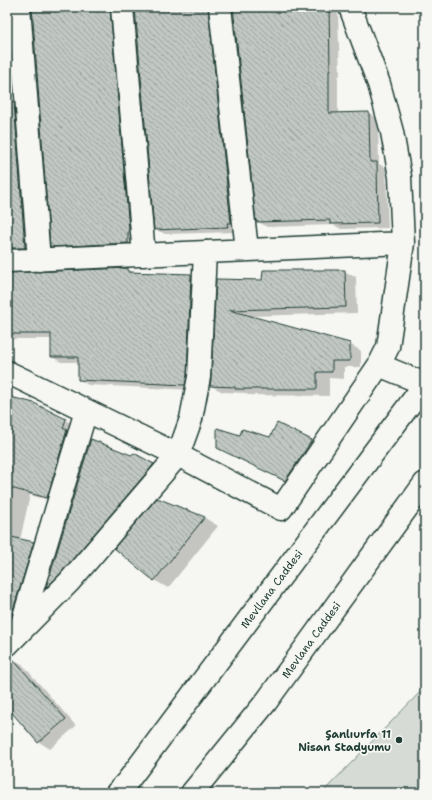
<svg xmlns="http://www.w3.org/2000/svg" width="432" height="800" font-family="'Shantell Sans',sans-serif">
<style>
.green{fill:#d6dbd6;stroke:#7a8c85}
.shadow{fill:#0003}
.building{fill:url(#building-back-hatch);stroke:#1f3d34}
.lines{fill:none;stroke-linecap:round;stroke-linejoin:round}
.minor-casing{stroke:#1f3d34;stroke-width:25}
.major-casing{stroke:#1f3d34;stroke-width:25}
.minor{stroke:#f6f6f2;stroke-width:22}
.major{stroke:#f6f6f2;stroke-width:22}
.poi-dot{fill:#1f3d34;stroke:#f6f6f2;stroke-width:1.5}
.labels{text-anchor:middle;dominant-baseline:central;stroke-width:3.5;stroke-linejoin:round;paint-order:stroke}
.street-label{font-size:11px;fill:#1f3d34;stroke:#f6f6f2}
.poi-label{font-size:11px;font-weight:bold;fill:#1f3d34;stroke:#f6f6f2;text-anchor:end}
</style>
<defs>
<pattern id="building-back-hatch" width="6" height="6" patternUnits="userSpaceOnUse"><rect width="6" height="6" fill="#c1c8c3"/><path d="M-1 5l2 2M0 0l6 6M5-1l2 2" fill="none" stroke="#9ca49f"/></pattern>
</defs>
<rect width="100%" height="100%" fill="#f6f6f2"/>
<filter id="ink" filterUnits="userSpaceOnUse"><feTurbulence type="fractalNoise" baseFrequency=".025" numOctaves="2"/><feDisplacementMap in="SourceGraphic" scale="8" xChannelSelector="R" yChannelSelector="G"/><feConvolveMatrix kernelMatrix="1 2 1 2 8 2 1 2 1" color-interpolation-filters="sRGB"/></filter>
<g filter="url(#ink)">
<path class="green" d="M425 687V793H322Z"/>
<path class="shadow" d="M7 7H17L20 65 7 66Z
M33 7H120L137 248 61 251 51 246Z
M136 7H218L237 232 165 234 155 229Z
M234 7H330L338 12 340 76H338V114L369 113 378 119 379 164 386 168 388 228 341 229 334 225 267 227 257 221Z
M7 102H14L23 107 35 253 7 259Z
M128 269 136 274 191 275 201 281 194 390 88 385 79 379V362H61L52 357V339H7V274Z
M344 271 356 277 357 313 249 316 350 344 361 351V367H344V379L329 378V396L248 395 245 393 223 392 211 386 217 280 263 281Z
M7 397 34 404 77 426 58 503 30 495 20 540 33 543 44 549 7 647Z
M277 424 312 441 322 447 295 486 229 454 218 448 241 436 270 439Z
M91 441 131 457 134 454 163 470 56 593 47 587Z
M157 500 205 518 218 526 168 588 154 580Z
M7 657 11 658 22 664 76 726 50 749 39 742 7 706Z"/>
<path class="building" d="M32 7H110L129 230 128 231V243L50 247Z
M135 7H208L231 223H227L228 227 154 230Z
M233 7H329L330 71H329V113L369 112 370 162H377L378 223 330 224V220L256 222Z
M7 14 11 60H7Z
M7 101H14L25 248H7Z
M128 268V272L191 274 187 376 185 385 78 380V357H51V334H7V273Z
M263 270H345L346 307 229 310 350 343V361H332V372H317V389H235V387L210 386 211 378 216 279 262 280Z
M7 396 34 403 66 419 63 428 67 430 47 498 7 487Z
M277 423 312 440 285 481 217 448V428L240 435 242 429 270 437Z
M91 439 131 455 134 453 154 464 60 574 46 588Z
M157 498 205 517 154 581 114 548Z
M7 536 34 542 8 626 7 627Z
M7 657H11L66 719 38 743 7 707Z"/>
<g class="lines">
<g class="minor-casing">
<path id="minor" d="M19 7 39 260
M122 7 144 255
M220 7 247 250
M350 7 379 84 392 132 400 177 403 243 388 347 379 365 425 384
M7 261 403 243
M7 372 178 455 191 419 199 377 205 252
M20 630 86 411
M7 645 69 582 178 455 281 509 379 365"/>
</g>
<g class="major-casing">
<g id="major">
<path id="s1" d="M117 793 127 782 425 384"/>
<path id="s2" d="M192 793 266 702 425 483"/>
</g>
</g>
<use href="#minor" class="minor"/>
<use href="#major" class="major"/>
</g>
</g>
<circle class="poi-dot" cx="399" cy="740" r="4"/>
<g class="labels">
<g class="street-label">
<text stroke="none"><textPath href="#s1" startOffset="256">Mevllana Caddesi</textPath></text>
<text stroke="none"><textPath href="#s2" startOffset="194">Mevlana Caddesi</textPath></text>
</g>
<g class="poi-label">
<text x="391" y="734">Şanlıurfa 11<tspan x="391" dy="13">Nisan Stadyumu</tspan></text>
</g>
</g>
<rect width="432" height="800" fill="none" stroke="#f6f6f2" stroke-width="24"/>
<rect x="12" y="12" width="408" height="776" fill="none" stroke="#1f3d34" stroke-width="1.5" filter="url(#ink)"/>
</svg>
